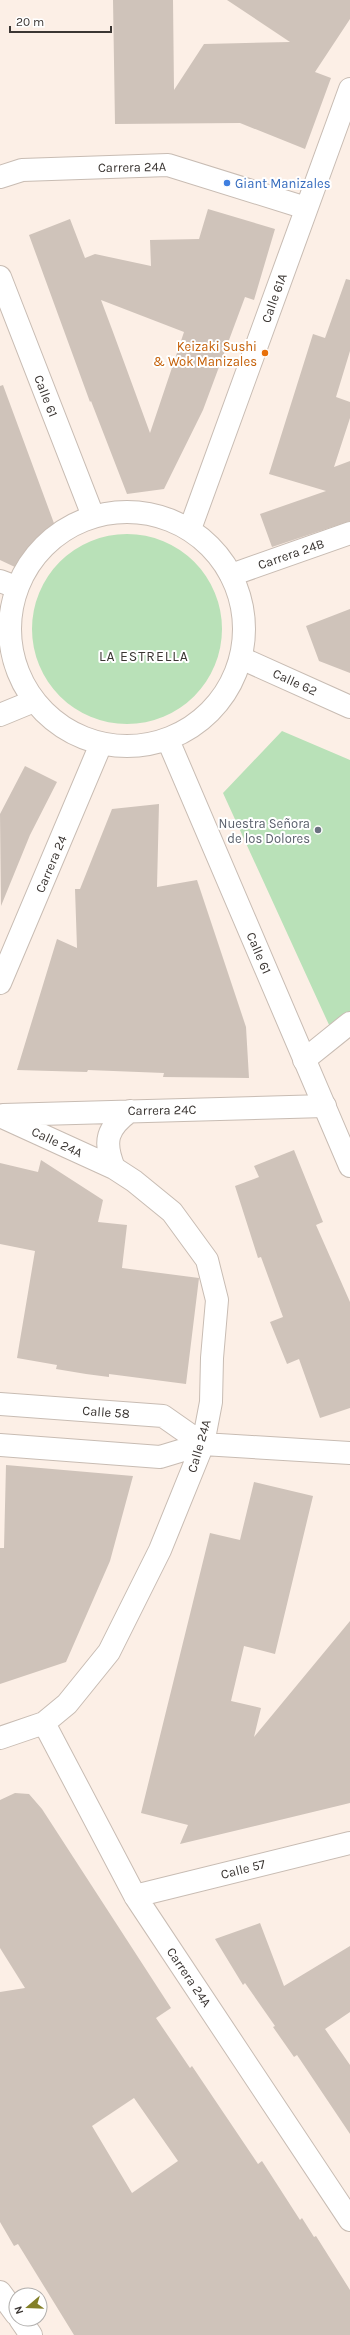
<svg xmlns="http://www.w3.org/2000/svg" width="350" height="2335" font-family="Karla,sans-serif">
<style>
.green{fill:#b9e1b8}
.building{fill:#cfc3ba;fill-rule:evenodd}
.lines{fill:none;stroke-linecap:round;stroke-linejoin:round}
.street-casing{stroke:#c8bcb3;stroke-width:24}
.secondary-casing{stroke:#c8bcb3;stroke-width:24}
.street{stroke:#fff;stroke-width:22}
.secondary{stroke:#fff;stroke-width:22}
.shop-dot{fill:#3f7fe0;stroke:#fff;stroke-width:1.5}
.food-dot{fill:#e8710a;stroke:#fff;stroke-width:1.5}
.worship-dot{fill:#6b7280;stroke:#fff;stroke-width:1.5}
.labels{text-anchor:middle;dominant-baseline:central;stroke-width:4;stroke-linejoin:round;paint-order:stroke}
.street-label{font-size:13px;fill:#3b3633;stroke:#fff}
.shop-label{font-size:13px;fill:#366cbe;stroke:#fff;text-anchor:start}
.food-label{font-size:13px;fill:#c56008;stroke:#fff;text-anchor:end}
.worship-label{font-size:13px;fill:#5b616d;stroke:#fff;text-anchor:end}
.neighbourhood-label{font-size:14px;letter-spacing:1px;fill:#3b3633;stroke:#fff}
</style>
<rect width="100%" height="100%" fill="#fcefe6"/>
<path class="green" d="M32 629a95 95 0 1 1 190 0a95 95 0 1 1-190 0Z
M282 731 350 760V1012L330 1027 223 793Z"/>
<path class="building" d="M113 0H173L174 90 204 44 290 42 227 0H350V19L315 72 331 78 305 149 240 123 115 124Z
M208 209 275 229 254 300 245 297 203 410 164 489 127 494 91 401 90 402 29 235 70 219 85 258 95 254 151 266 150 240 199 239ZM101 300 184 332 150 433 113 332Z
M346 279 350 280V351L336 397 350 402V418L334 467 350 461V521L272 547 260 514 326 491 269 474 313 334 325 338Z
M3 385 55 526 17 568 0 560V386Z
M350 609V673L319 661 306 626Z
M25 766 57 782 30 835 1 906 0 814Z
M159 804 157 887 197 880 246 1027 249 1078 163 1077 164 1073 88 1070 87 1072 17 1070 57 939 77 948 75 889H80L112 809Z
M294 1150 323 1222 316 1225 350 1302V1408L320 1418 299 1359 287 1364 270 1322 283 1317 261 1257 258 1258 235 1186 259 1177 254 1166Z
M41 1160 103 1200 98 1222 127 1225 122 1268 199 1278 186 1384 109 1374V1377L86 1374 56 1369 57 1365 17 1358 35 1251 0 1244V1163L38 1172Z
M6 1465 133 1476 110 1561 66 1662 0 1684V1548H4Z
M254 1482 313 1496 275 1654 244 1646 231 1701 261 1708 254 1737 350 1621V1803L180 1844 188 1825 141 1813 210 1533 240 1540Z
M15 1793 29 1794 42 1809 171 2008 156 2018 190 2068 192 2066 258 2164 262 2161 300 2220 302 2218 314 2237 316 2236 350 2290V2335H74L18 2244 14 2246 0 2222V1992L25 1988 0 1948V1800ZM134 2098 178 2161 132 2193 92 2126Z
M260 1923 284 1986 350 1946V2012L325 2029 350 2065V2134L297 2055 294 2057 273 2027 275 2026 245 1983 243 1985 215 1939Z"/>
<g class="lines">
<g class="street-casing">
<path id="street" d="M0 177 22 170 168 165 306 208
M0 277 93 516
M231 575 350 533
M0 581 16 587
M241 658 350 707
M0 715 34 701
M0 983 101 744
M304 1060 350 1023
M3 1115 325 1106
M0 1116 114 1168 134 1181 172 1212 207 1260 217 1300 212 1358 211 1402 203 1444 160 1550 109 1652 67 1704 44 1723 0 1738
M114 1168C103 1141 107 1128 130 1111
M0 1404 163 1416 203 1444
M0 1445 160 1457 203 1444 350 1453
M44 1723 135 1896 350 2220
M135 1896 350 1843
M0 2292 16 2314
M20 2319 31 2335"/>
</g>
<g class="secondary-casing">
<path id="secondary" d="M10 629a117 117 0 1 1 234 0a117 117 0 1 1-234 0Z
M190 529 350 89
M168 740 350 1166"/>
</g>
<use href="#street" class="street"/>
<use href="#secondary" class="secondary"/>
</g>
<circle class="shop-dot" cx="227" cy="183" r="4"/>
<circle class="food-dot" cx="265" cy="353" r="4"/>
<circle class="worship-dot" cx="318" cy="830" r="4"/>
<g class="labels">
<g class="street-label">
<text transform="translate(132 167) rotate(-1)">Carrera 24A</text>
<text transform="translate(274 298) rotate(-70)">Calle 61A</text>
<text transform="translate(46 396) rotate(69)">Calle 61</text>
<text transform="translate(291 554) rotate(-19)">Carrera 24B</text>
<text transform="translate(295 682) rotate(24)">Calle 62</text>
<text transform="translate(51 864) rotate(-67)">Carrera 24</text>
<text transform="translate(259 953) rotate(67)">Calle 61</text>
<text transform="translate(162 1110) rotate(-1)">Carrera 24C</text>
<text transform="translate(57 1142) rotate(25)">Calle 24A</text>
<text transform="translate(106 1412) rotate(4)">Calle 58</text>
<text transform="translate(199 1446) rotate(-74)">Calle 24A</text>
<text transform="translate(243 1869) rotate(-14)">Calle 57</text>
<text transform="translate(189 1977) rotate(56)">Carrera 24A</text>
</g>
<g class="shop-label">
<text x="235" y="183">Giant Manizales</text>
</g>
<g class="food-label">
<text x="257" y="346">Keizaki Sushi<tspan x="257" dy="15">&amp; Wok Manizales</tspan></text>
</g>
<g class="worship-label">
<text x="310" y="823">Nuestra Señora<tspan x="310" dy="15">de los Dolores</tspan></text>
</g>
<g class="neighbourhood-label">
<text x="144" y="656">LA ESTRELLA</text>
</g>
</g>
<g transform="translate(28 2307) rotate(251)"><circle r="19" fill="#ffffff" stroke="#b1afad"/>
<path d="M0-3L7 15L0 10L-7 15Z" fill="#837f27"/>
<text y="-6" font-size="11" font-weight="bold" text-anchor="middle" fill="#3b3633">N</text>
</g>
<path d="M10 26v6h101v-6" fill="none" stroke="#3b3633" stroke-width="2"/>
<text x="16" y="26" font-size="12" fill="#3b3633" stroke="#ffffff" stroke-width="3" paint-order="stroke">20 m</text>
</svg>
